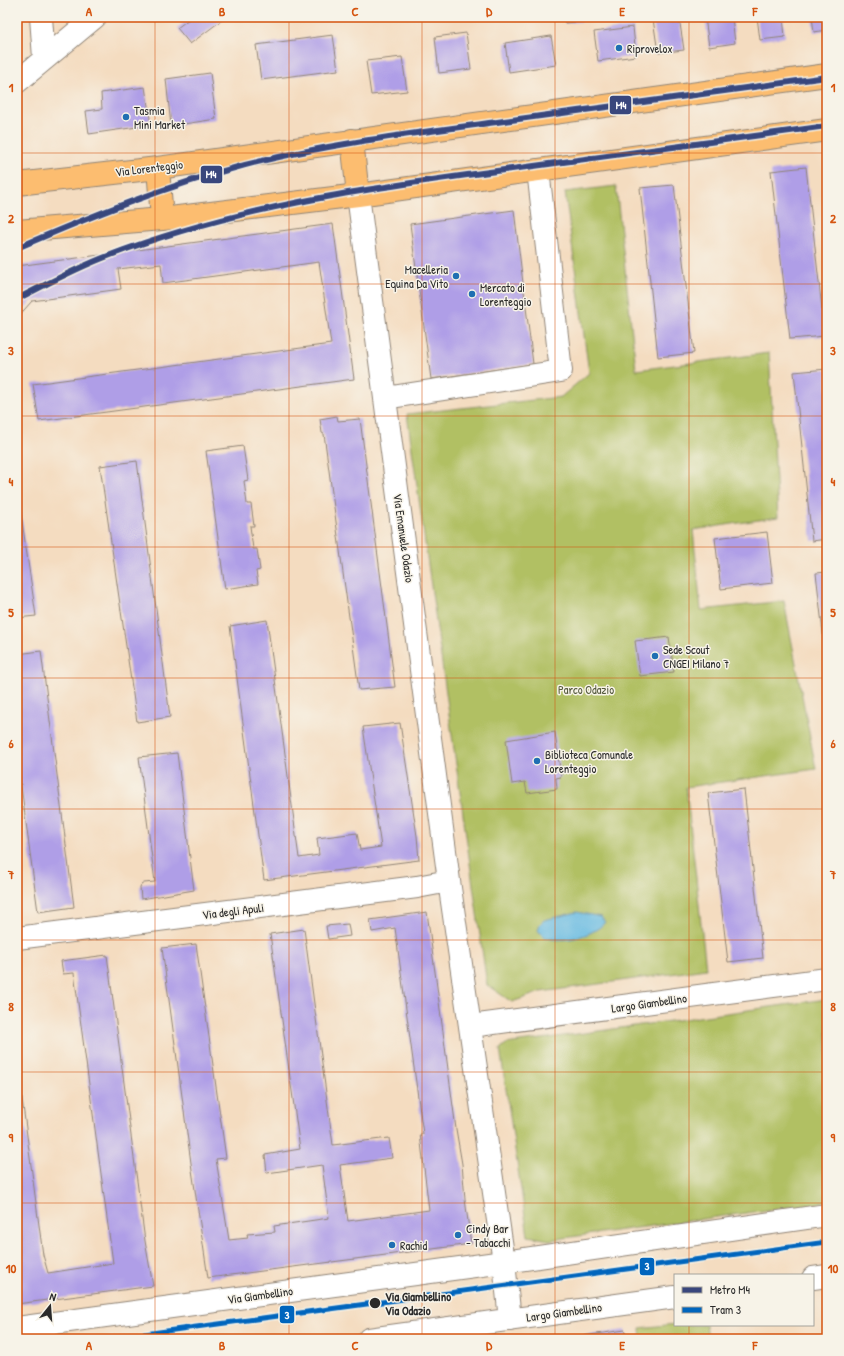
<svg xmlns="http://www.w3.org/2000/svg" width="844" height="1356" font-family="'Patrick Hand',sans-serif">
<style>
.green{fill:#b1c063;stroke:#6e7647}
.water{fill:#65bae2;stroke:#487286}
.building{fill:#af9ee7}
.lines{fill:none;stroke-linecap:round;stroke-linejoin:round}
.minor-casing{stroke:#908476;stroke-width:24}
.major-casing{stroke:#908476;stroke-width:24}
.minor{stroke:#fff;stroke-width:22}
.major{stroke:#fcbd6f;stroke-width:22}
.tram-1-casing{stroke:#f7f3e8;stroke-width:8}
.tram-1{stroke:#0065bd;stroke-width:5}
.metro-1-casing{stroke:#f7f3e8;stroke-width:9}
.metro-1{stroke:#39477d;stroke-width:6}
.grid{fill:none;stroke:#d5540f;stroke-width:1;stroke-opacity:0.55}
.poi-dot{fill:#1f6fb2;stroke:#f7f3e8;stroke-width:1.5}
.stop-dot{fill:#2b2b2b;stroke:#f7f3e8;stroke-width:1.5}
.labels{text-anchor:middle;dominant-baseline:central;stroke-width:3;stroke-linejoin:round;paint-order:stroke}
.poi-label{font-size:12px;fill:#2b2b2b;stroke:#f7f3e8;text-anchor:start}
.street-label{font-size:12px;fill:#2b2b2b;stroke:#f7f3e8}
.park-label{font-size:12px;fill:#53583c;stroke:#f7f3e8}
.stop-label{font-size:12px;font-weight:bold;fill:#2b2b2b;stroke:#f7f3e8;text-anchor:start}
.line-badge{stroke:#f7f3e8;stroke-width:1.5}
.badge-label{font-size:11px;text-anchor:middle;font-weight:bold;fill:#fff}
.neatline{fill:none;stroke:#d5540f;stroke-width:1.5}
.grid-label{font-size:13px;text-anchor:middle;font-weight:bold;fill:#d5540f}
</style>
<rect width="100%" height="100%" fill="#f7f3e8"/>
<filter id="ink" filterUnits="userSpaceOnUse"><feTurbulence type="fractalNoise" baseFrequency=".025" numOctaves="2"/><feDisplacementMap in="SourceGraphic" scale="8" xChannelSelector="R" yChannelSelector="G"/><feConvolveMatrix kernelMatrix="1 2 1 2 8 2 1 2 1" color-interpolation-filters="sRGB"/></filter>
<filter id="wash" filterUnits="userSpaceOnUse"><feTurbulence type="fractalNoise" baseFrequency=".012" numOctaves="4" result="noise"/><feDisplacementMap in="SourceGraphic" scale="16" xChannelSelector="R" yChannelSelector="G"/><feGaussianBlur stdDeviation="0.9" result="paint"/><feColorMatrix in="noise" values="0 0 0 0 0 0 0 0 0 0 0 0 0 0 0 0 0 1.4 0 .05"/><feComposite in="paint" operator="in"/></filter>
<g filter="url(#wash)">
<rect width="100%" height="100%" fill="#f4dcc0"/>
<path class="green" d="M616 186 636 370 769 353 778 517 693 530 701 610 784 601 816 769 686 787 706 969 541 992 512 1002 487 985 407 414 561 397 589 373 565 192Z
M827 999V1202L549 1240 528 1236 500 1049 506 1044Z
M675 1324V1325H706L708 1339H641L640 1328Z"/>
<path class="water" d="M577 912 601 917 605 922C595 937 547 949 538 930L540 924 544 920Z"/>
<g id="blocks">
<path class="building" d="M187 17H226L190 44 177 28 189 19Z
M564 17H605L606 19 565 23Z
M668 17H679L684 50 658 53 653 19Z
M705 17H732L735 43 709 47Z
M757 17H783L785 37 760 40Z
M812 17H827V30L814 32Z
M633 27 636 56 598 61 594 32Z
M466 33 471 69 439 73 435 37Z
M333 35 338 70 261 80 256 45Z
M551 36 556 65 509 72 505 43Z
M402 57 407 91 371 95 366 61Z
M210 73 216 119 171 126 166 79Z
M145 87 151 125 89 134 86 111 102 109 101 93Z
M806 167 825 336 790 339 771 171Z
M674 185 694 353 658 357 640 188Z
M514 210 533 364 431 379 410 224Z
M333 224 354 379 39 421 33 384 331 344 319 262 163 283 161 264 118 269 121 289 32 301 17 318V266Z
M827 369V539L812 541 794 372Z
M337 416 338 421 360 419 395 687 359 690 324 434 322 433 320 419Z
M243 446 248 480 244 481 247 504H251L254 526H250L253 549H257L260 570 256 571 258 584 225 589 206 451Z
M137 461 170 717 137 722 100 466Z
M17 487 36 616 17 618Z
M767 532 773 583 721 589 715 538Z
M827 572V659H826L816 573Z
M267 620 299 858 319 855 317 838 357 833 360 850 381 847 363 727 400 723 417 836 419 860 264 880 230 626Z
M669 637 674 672 640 676 635 641Z
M41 651 74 907 38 912 17 756V654Z
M555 732 561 777 556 778 557 789 527 793 525 782 512 784 506 740Z
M177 753 194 890 141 899 140 887 141 885 144 883 155 882 139 757Z
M744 789 763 958 728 962 708 793Z
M427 912 456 1129 462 1164 465 1199 471 1244 208 1278 191 1163 162 948 196 944 226 1158 216 1159 229 1240 248 1238 247 1234 275 1232 274 1226 329 1218 322 1165 267 1173 265 1155 300 1149 270 934 304 929 333 1145 389 1138 392 1158 340 1165 348 1221 429 1210 420 1134H423L395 928 372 932 370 920Z
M348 924 350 936 328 939 326 926Z
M107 955 145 1241 153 1286 17 1304V1061L43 1255 48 1273 113 1263 74 973 63 974 61 961Z
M625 1330 627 1339H568V1338Z"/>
</g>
</g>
<g filter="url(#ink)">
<use href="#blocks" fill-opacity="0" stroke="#908476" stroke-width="1"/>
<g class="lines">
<g class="minor-casing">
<path id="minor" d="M41 17 44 58
M17 82 95 17
M358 195 449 881 504 1262 510 1320
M385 398 561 371 538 170
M17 938 417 887 449 881
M471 1026 827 979
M813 1278 827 1276
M17 1328 504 1262 827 1215
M369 1339 675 1297"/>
</g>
<g class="major-casing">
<path id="major" d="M352 140 358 195
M158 168 162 219
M17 184 158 168 827 75
M17 231 162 219 358 195 827 130"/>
</g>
<use href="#minor" class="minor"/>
<use href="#major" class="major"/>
<g class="tram-1-casing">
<path id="tram-1" d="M107 1339 827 1242"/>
</g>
<use href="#tram-1" class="tram-1"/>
<g class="metro-1-casing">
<path id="metro-1" d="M17 248C91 216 166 186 245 165 330 143 417 133 504 121 612 106 719 92 827 77
M17 299C47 284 76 268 108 256 237 206 375 187 512 169 617 155 722 140 827 126"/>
</g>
<use href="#metro-1" class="metro-1"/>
</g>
</g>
<path class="grid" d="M155 17V1339M289 17V1339M422 17V1339M555 17V1339M689 17V1275M17 153H827M17 284H827M17 416H827M17 547H827M17 678H827M17 809H827M17 940H827M17 1072H827M17 1203H827M689 1325V1339"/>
<g class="poi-dot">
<circle cx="619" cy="48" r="4"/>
<circle cx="126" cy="117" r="4"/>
<circle cx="456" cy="276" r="4"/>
<circle cx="472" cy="294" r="4"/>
<circle cx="655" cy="656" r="4"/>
<circle cx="537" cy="761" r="4"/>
<circle cx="458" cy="1235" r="4"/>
<circle cx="392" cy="1245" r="4"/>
</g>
<circle class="stop-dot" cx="375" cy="1303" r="6"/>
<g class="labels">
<g class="poi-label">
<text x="627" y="48">Riprovelox</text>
<text x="134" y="110">Tasmia<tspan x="134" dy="14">Mini Market</tspan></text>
<text x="448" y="269" text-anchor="end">Macelleria<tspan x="448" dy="14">Equina Da Vito</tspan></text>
<text x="480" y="287">Mercato di<tspan x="480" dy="14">Lorenteggio</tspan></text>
<text x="663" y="649">Sede Scout<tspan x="663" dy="14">CNGEI Milano 7</tspan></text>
<text x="545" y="754">Biblioteca Comunale<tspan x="545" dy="14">Lorenteggio</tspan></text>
<text x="466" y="1228">Cindy Bar<tspan x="466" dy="14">- Tabacchi</tspan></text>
<text x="400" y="1245">Rachid</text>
</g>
<g class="street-label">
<text transform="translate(149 168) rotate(-7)">Via Lorenteggio</text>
<text transform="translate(404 538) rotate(82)">Via Emanuele Odazio</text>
<text transform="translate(233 911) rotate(-7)">Via degli Apuli</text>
<text transform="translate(649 1003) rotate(-8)">Largo Giambellino</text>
<text transform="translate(260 1295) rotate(-8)">Via Giambellino</text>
<text transform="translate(564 1312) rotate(-8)">Largo Giambellino</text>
</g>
<g class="park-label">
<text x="586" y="689">Parco Odazio</text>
</g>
<g class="stop-label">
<text x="385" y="1296">Via Giambellino<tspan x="385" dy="14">Via Odazio</tspan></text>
</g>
</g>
<g class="line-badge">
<rect x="609" y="95" width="23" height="20" rx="4" fill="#39477d"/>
<rect x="200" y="165" width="23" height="19" rx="4" fill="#39477d"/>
<rect x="639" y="1257" width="16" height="19" rx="4" fill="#0065bd"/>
<rect x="279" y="1305" width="16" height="19" rx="4" fill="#0065bd"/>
</g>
<g class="badge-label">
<text x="621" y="109">M4</text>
<text x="211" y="178">M4</text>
<text x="647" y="1270">3</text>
<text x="287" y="1319">3</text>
</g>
<rect width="844" height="1356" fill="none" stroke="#f7f3e8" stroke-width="44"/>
<rect x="674" y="1274" width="140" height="52" fill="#f7f3e8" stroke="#a5a39c"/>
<rect x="682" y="1287" width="20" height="6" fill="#39477d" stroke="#a5a39c"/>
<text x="710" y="1294" font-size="12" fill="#2b2b2b">Metro M4</text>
<rect x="682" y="1307" width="20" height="6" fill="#0065bd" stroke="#a5a39c"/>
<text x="710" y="1314" font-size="12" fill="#2b2b2b">Tram 3</text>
<g transform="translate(50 1306) rotate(17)" stroke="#f7f3e8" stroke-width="3" paint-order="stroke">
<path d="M0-3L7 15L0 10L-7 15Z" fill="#2b2b2b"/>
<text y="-6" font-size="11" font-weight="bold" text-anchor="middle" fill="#2b2b2b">N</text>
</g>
<rect x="22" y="22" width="800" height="1312" class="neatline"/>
<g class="grid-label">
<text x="89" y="16">A</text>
<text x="222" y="16">B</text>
<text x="355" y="16">C</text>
<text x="489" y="16">D</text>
<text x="622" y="16">E</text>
<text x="755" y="16">F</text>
<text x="11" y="92">1</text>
<text x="833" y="92">1</text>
<text x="11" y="223">2</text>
<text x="833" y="223">2</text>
<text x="11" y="355">3</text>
<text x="833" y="355">3</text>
<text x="11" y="486">4</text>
<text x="833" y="486">4</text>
<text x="11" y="617">5</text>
<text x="833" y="617">5</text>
<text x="11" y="748">6</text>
<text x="833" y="748">6</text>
<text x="11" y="879">7</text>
<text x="833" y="879">7</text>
<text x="11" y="1011">8</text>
<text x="833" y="1011">8</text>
<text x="11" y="1142">9</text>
<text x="833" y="1142">9</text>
<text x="11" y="1273">10</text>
<text x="833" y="1273">10</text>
<text x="89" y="1350">A</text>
<text x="222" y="1350">B</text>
<text x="355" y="1350">C</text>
<text x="489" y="1350">D</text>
<text x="622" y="1350">E</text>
<text x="755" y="1350">F</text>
</g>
</svg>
